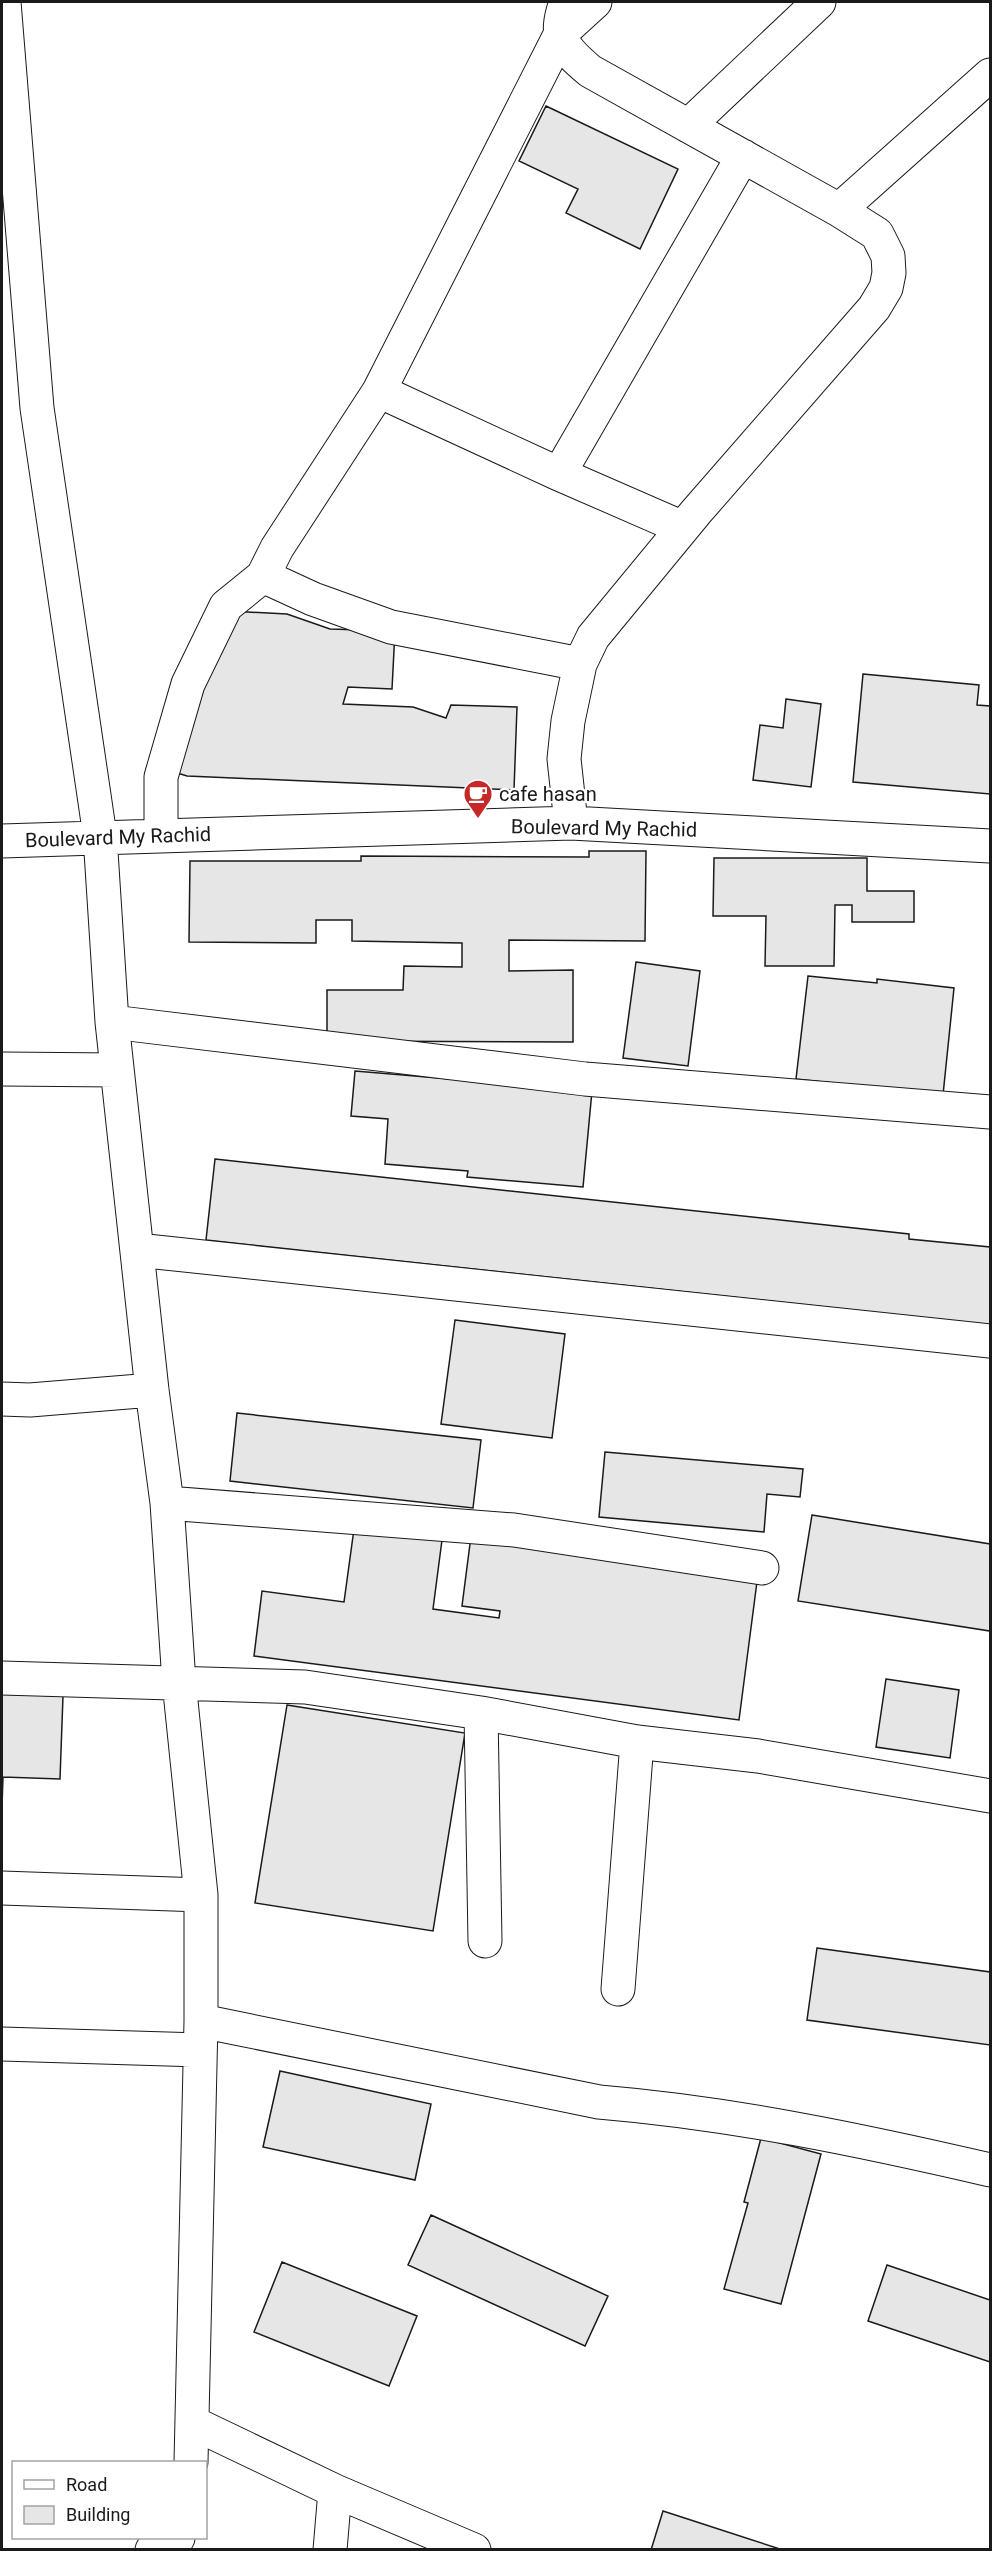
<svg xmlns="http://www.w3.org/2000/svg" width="992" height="2551" font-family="Roboto,sans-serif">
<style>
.building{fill:#e6e6e6;stroke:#1a1a1a;stroke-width:1.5}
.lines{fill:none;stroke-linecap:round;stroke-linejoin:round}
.minor-casing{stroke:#1a1a1a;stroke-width:35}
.minor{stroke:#fff;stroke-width:33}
.labels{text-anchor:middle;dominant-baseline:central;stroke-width:4.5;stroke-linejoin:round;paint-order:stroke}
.poi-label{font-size:20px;fill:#1a1a1a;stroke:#fff;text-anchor:start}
.street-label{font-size:20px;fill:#1a1a1a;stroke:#fff}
</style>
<rect width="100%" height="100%" fill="#fff"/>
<path class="building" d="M546 106 678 169 640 249 566 213 578 189 519 161Z
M229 611 287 614 330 629 395 631 392 689 348 687 343 704 413 707 446 718 451 705 517 707 514 790 187 776 174 772Z
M863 674 979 685 977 705 990 706V794L853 782Z
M786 699 821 704 811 787 753 780 760 725 783 728Z
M589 851H646L645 941 509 940V971L573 970V1042L327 1041V990H403L404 966 462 967V943L352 941V920H316V943L189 942 190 861H361V856L589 857Z
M714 858H867V891H914V922H852V905H835L834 966H765L766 916H713Z
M636 962 700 971 688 1066 623 1058Z
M808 976 877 983V979L954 988 943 1095 796 1079Z
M355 1071 592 1091 583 1187 467 1177 468 1171 385 1164 388 1119 351 1116Z
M215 1159 909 1234V1239L990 1247V1325L206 1240Z
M455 1320 565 1334 552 1438 441 1424Z
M237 1413 481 1440 473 1508 230 1481Z
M605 1452 803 1469 800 1497 767 1494 764 1532 599 1517Z
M812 1515 990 1544V1631L798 1601Z
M354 1529 442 1540 433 1609 499 1618 500 1611 462 1606 471 1536 758 1574 739 1720 254 1656 262 1591 344 1602Z
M886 1679 959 1690 950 1758 876 1747Z
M2 1694 63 1696 60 1779 3 1777 2 1806Z
M287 1705 465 1733 433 1931 255 1903Z
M817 1948 990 1972V2045L807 2020Z
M280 2071 431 2104 415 2180 263 2147Z
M761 2138 821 2154 781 2304 724 2289 748 2203 744 2202Z
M431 2215 608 2296 585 2346 408 2265Z
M282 2262 417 2316 389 2386 254 2332Z
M887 2265 990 2300V2362L868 2321Z
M663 2511 783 2550H651Z"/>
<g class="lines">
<g class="minor-casing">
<path id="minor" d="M4 2 37 408 100 836 112 1022 152 1390 167 1503 179 1682 201 1895V2021L191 2462
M566 2C553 38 563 48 590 71L839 210 877 234 888 256 889 273 886 288 874 308 696 512 593 637 580 664 568 721 564 759 571 823
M688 126 819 2
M839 210 990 75
M379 391 559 474 683 528
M559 474 743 156
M263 576 313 599 391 627 580 664
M161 834V777L188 684 226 606 263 576 277 548 379 391 561 33 595 2
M2 841 571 823 990 846
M112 1022 585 1079 990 1112
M2 1069 117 1070
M137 1250 990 1341
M2 1399 30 1400 152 1390
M167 1503 514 1530 762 1568
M2 1678 305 1687 481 1713 637 1742 758 1756 990 1796
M481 1713 485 1941
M2 1888 201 1895
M618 1989 637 1742
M201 2021 599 2102C731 2113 861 2140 990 2170
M2 2044 200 2050
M193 2423 335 2491 474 2550
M152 2550 178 2538
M330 2550 335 2491"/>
</g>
<use href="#minor" class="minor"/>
</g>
<defs>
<g id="cafe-pin" transform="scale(1.5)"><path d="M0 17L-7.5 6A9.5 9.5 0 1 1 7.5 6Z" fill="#c62828" stroke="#fff"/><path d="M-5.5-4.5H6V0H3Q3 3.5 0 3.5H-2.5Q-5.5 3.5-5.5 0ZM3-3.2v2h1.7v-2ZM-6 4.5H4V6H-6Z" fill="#fff"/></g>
</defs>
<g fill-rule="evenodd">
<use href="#cafe-pin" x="478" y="794"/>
</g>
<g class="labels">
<g class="poi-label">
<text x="499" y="794">cafe hasan</text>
</g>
<g class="street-label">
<text transform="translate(604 828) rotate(1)">Boulevard My Rachid</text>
<text transform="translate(118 837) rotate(-2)">Boulevard My Rachid</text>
</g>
</g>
<rect width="992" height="2551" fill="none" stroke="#1a1a1a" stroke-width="6"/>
<rect x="12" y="2461" width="195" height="78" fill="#ffffff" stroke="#a3a3a3" stroke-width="1.5"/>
<rect x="24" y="2480" width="30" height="9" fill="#ffffff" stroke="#a3a3a3" stroke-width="1.5"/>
<text x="66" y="2491" font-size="18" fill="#1a1a1a">Road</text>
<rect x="24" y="2506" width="30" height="18" fill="#e6e6e6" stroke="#a3a3a3" stroke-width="1.5"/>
<text x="66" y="2521" font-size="18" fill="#1a1a1a">Building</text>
</svg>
